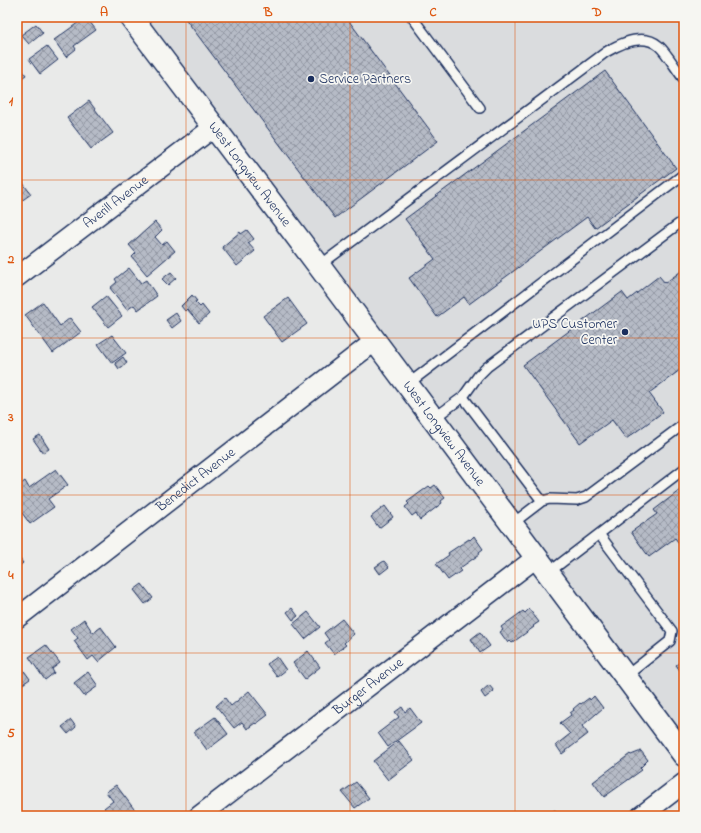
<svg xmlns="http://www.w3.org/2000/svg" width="701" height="833" font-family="'Indie Flower',sans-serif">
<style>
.built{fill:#dadcde}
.building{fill:url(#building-cross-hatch);stroke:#1b2f5e}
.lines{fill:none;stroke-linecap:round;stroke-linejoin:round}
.service-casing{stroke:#1b2f5e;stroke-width:12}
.minor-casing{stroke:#1b2f5e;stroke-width:22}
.tertiary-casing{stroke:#1b2f5e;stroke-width:25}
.service{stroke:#f6f6f2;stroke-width:9}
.minor{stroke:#f6f6f2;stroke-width:19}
.tertiary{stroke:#f6f6f2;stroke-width:22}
.grid{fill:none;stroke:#de5710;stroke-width:1;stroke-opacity:0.55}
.poi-dot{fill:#1b2f5e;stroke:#f6f6f2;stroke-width:1.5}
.labels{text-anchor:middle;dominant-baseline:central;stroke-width:3.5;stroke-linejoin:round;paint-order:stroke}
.poi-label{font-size:14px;fill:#1b2f5e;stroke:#f6f6f2;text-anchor:start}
.street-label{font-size:14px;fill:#1b2f5e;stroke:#f6f6f2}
.neatline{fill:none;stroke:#de5710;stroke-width:1.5}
.grid-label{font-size:13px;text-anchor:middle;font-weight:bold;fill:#de5710}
</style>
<defs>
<pattern id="building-cross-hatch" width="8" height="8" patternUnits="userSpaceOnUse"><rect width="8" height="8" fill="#b6bbc6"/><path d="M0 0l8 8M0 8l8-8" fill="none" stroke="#9398a4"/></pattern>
</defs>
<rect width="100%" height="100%" fill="#e9eae9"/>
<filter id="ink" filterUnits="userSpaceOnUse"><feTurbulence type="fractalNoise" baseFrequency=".025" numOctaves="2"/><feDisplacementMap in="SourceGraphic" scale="8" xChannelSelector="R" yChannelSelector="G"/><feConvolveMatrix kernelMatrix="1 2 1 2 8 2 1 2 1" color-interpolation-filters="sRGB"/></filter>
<g filter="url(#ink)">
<path class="built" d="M141 17H679L684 23V736Z"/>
<path class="building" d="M86 17 96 30 74 46 76 49 66 57 54 40Z
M184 17H346L438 141 335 218Z
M36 24 43 33 29 44 21 35Z
M47 46 58 60 40 74 29 59Z
M20 67 26 75 20 79 17 75V70Z
M605 71 676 168 595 228 587 217 469 304 464 297 437 317 409 278 435 259 405 219Z
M89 101 113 133 91 149 67 118Z
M17 175 31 194 17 204Z
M155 222 162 230 155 237 162 245 167 241 175 251 147 275 132 257 136 253 129 245Z
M247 230 254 239 248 243 255 251 237 266 222 247 240 232 241 234Z
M129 268 141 283 146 280 157 296 138 310 134 305 127 310 110 288 117 282 115 279Z
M684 269V367L649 393 663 412 626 439 612 420 580 443 523 365 622 292 628 300 659 276 665 283Z
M171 272 176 278 168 285 162 279Z
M192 295 197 301 195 302 200 307 202 305 209 314 199 323 187 309 185 311 181 306Z
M106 296 122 316 108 327 92 307Z
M288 298 307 324 282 342 263 316Z
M43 302 60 326 70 318 81 332 53 353 25 315Z
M176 313 181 321 172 328 166 320Z
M112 335 126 353 112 363 98 344Z
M123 357 127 363 119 369 115 363Z
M40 435 49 449 43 453 33 439Z
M56 469 68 485 48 499 54 507 30 524 17 506V487L25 481 29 488Z
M435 485 445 498 441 501 442 503 420 520 416 513 412 516 405 507 409 504 407 502 429 486 431 488Z
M684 487V550L675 538 649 557 631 532 657 514 654 510Z
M385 506 393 517 379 528 371 517Z
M474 536 483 549 479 552 480 554 460 568 461 571 448 580 436 564 449 555 448 553 469 539 470 540Z
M17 555 23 563 17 568Z
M384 561 389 567 380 574 375 567Z
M142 584 153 598 145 604 134 590Z
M292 608 298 616 293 620 287 612Z
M529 609 539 622 533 626 534 627 512 643 510 641 508 643 500 632 503 630 501 627 523 611 525 613Z
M308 612 320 627 305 639 293 624Z
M84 619 93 633 101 627 116 647 98 662 93 656 88 660 74 641 78 638 71 629Z
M342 619 354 634 344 643 346 645 334 654 325 643 329 640 324 633Z
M480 632 490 646 480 653 471 639Z
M46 645 60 663 52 669 54 673 45 680 29 657Z
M308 651 320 667 305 679 293 663Z
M277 657 286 670 277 677 267 664Z
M684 659V676L676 665Z
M17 661 30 679 17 688Z
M88 672 98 686 84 696 74 683Z
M489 685 494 691 485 698 481 692Z
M249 691 268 715 256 724 255 723 247 729 242 722 234 728 216 706 225 698 231 706Z
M594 696 603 708 582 726 588 734 562 754 556 745 570 734 560 723 571 715 570 713 574 710 573 709 580 703 581 704 589 698 590 700Z
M402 707 405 712 410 708 421 723 388 747 378 733 399 717 395 712Z
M215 717 228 734 207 750 194 732Z
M71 720 76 727 68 734 62 727Z
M399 741 414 760 388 780 373 761Z
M641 751 648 760 640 768 642 770 604 797 593 782 630 754 631 755Z
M356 782 369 798 355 808 342 792Z
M116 785 137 813 136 814 137 816H111L104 808 113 801 106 792Z
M555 810 560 816H548V815Z"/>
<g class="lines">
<g class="service-casing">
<path id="service" d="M412 17 480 108
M319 266 606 52C621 43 644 33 659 46 667 53 677 71 684 79
M408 384 684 174
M463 397 542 501
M433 419 463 397 478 376 487 367 684 220
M512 524 542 501 550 499 577 500 586 497 684 424
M599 534 672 631 670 641 626 676
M548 573 684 469"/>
</g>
<g class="minor-casing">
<g id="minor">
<path id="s1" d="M17 277 214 127"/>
<path id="s2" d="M17 618 375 341"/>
<path id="s3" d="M199 816 537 557"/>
<path d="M641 816 684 783"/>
</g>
</g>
<g class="tertiary-casing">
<g id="tertiary">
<path id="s4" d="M131 17 319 266 684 755"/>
</g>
</g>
<use href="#service" class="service"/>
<use href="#minor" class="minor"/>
<use href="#tertiary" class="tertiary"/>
</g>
</g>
<path class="grid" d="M186 17V816M350 17V816M515 17V816M17 180H684M17 338H684M17 495H684M17 653H684"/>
<g class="poi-dot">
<circle cx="311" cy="79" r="4"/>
<circle cx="625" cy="332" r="4"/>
</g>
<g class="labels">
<g class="poi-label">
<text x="319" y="79">Service Partners</text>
<text x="617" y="324" text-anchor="end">UPS Customer<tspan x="617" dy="16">Center</tspan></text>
</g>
<g class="street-label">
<text stroke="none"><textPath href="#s4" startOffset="197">West Longview Avenue</textPath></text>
<text stroke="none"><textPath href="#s1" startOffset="124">Averill Avenue</textPath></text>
<text stroke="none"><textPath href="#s4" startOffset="521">West Longview Avenue</textPath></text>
<text stroke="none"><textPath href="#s2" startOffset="226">Benedict Avenue</textPath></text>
<text stroke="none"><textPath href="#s3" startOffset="213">Burger Avenue</textPath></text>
</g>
</g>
<rect width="701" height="833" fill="none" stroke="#f6f6f2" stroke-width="44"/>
<rect x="22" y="22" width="657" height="789" class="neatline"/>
<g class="grid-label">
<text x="104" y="16">A</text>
<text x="268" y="16">B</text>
<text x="433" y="16">C</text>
<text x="597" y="16">D</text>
<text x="11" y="105">1</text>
<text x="11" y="263">2</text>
<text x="11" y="421">3</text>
<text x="11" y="579">4</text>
<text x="11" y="737">5</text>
</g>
</svg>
